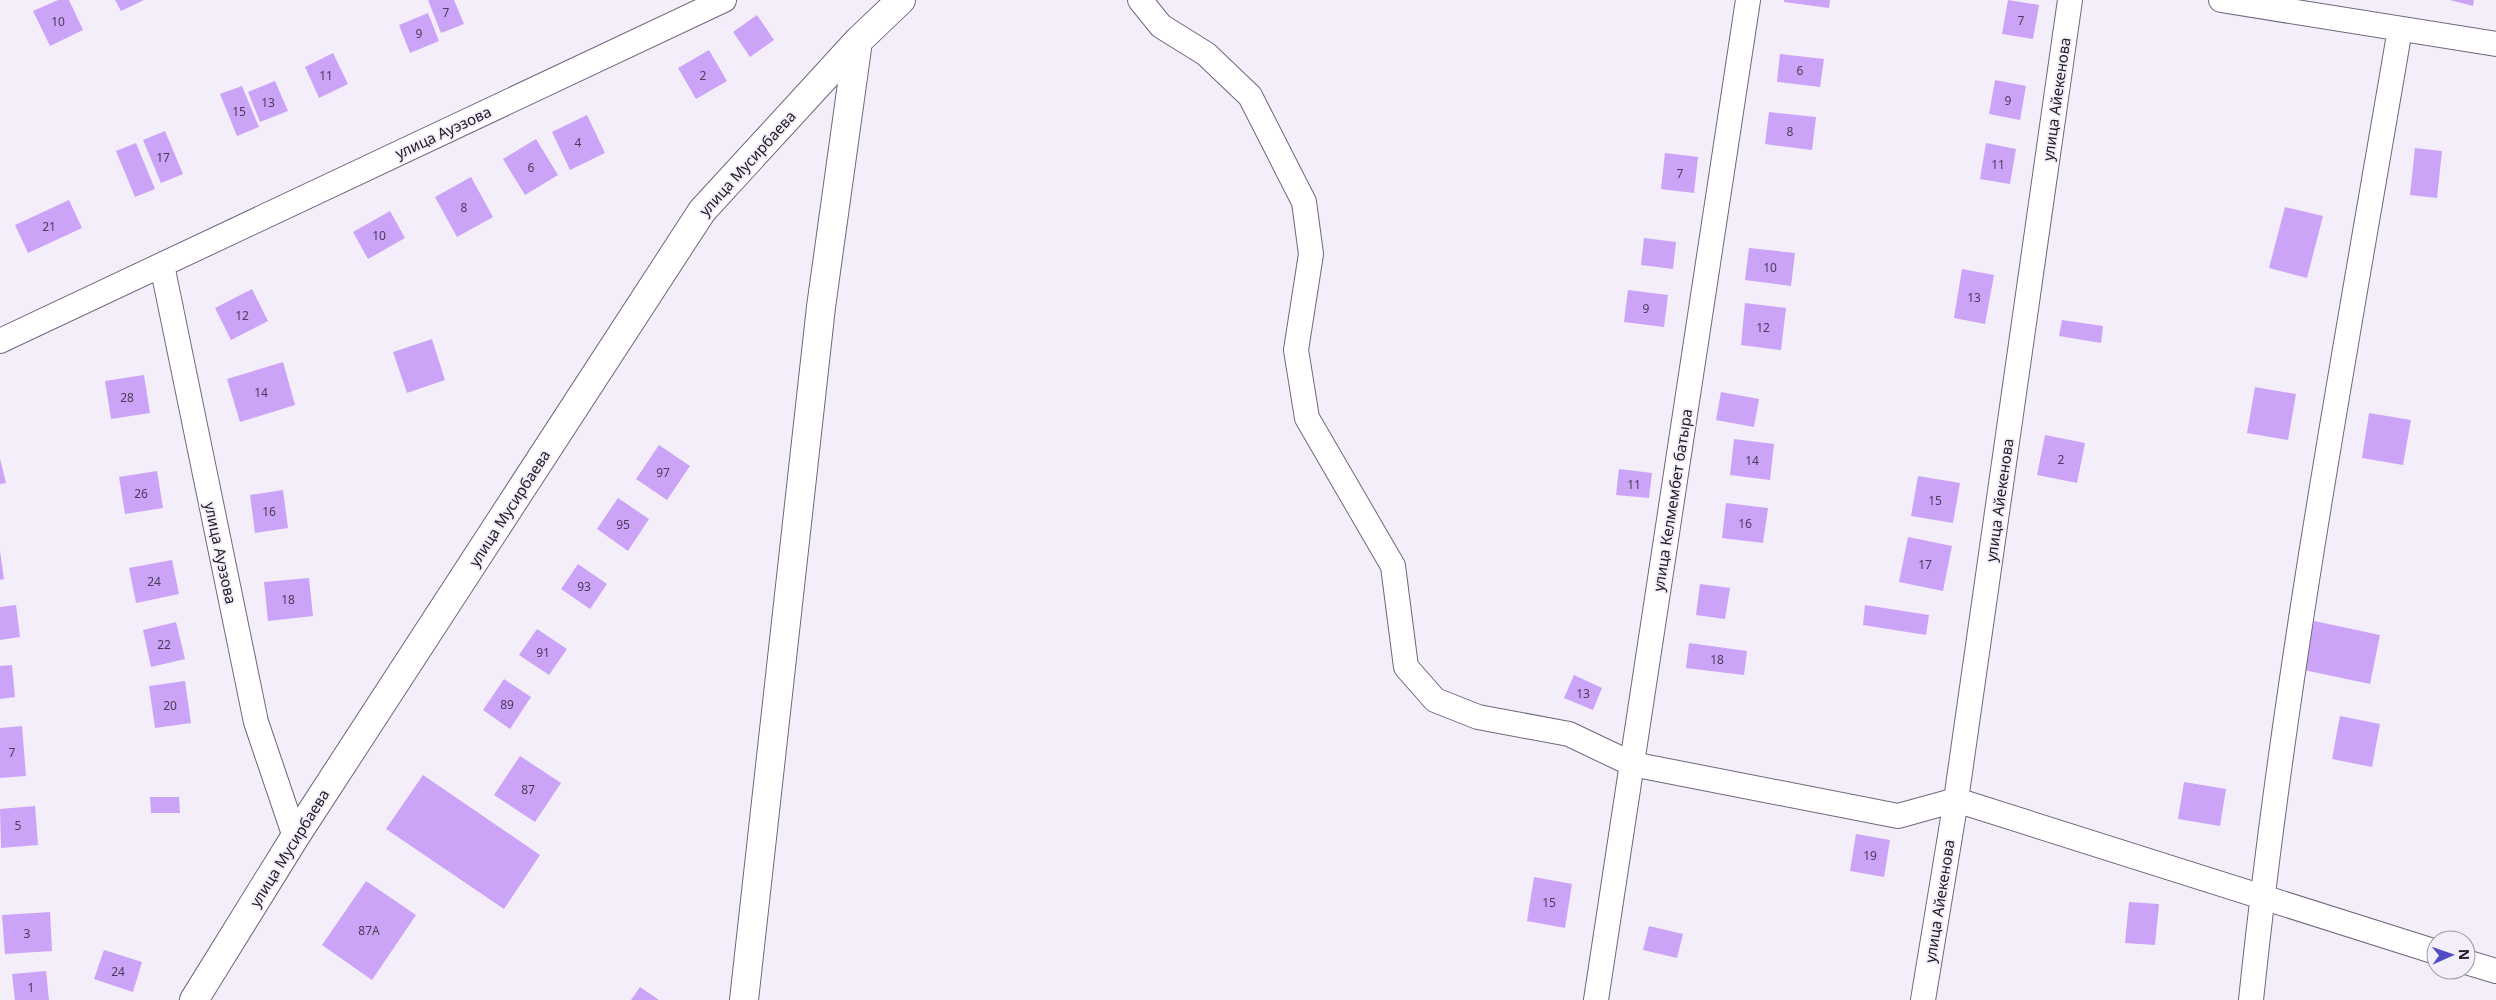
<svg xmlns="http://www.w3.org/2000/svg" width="2496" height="1000" font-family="'Noto Sans',sans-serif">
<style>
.building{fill:#cca4f7}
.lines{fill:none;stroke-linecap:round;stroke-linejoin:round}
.minor-casing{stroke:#71657f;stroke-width:26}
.tertiary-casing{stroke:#71657f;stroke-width:30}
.secondary-casing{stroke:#71657f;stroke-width:30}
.minor{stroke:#fff;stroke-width:24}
.tertiary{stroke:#fff;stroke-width:28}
.secondary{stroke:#fff;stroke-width:28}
.labels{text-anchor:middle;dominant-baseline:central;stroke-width:4;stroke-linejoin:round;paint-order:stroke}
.number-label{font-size:12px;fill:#4a3c59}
.street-label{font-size:15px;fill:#1f1a24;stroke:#f4eefa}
</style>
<rect width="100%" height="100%" fill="#f4eefa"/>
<path class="building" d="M58 0H69L83 30 50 46 33 11Z
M115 0H144L121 11Z
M428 0H454L464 24 441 33Z
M1784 0H1830L1829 8 1784 2Z
M2008 0 2039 5 2033 39 2002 34Z
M2450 0H2474L2473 6Z
M428 13 439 41 410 53 399 25Z
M757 15 774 40 750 57 733 32Z
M709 50 727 81 696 99 678 68Z
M333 53 348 84 319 98 305 67Z
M1780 54 1824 59 1820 87 1777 82Z
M1995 80 2026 86 2020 120 1989 114Z
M275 81 288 111 260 122 248 92Z
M242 86 259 127 237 136 220 94Z
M1769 112 1816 117 1812 150 1765 144Z
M587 115 605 153 570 170 552 132Z
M165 131 183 174 161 183 143 140Z
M536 139 558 175 525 195 503 159Z
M136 143 155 189 135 197 116 151Z
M1986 143 2016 149 2010 184 1980 179Z
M2415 148 2442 151 2437 198 2410 195Z
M1665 153 1698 157 1694 193 1661 189Z
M471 177 493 217 457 237 435 197Z
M69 200 82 228 28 253 15 225Z
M2285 207 2323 216 2307 278 2269 268Z
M390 211 405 238 368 259 353 232Z
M1644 238 1676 242 1673 269 1641 265Z
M1749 248 1795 253 1791 286 1745 280Z
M1962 269 1994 275 1985 324 1954 318Z
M252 289 268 321 231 340 215 308Z
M1628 290 1668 295 1664 327 1624 322Z
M1745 303 1786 308 1781 350 1741 345Z
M2062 320 2103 326 2101 343 2059 336Z
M432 339 445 380 407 393 393 352Z
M283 362 295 405 240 422 227 379Z
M144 375 150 413 111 419 105 381Z
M2255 387 2296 394 2288 440 2247 433Z
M1721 392 1759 399 1754 427 1716 420Z
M2369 413 2411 420 2403 465 2362 458Z
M2045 435 2085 443 2077 483 2037 475Z
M1734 439 1774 444 1770 480 1730 475Z
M659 445 690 466 667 500 636 479Z
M0 459 6 483 0 484Z
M1619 469 1652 473 1649 498 1616 495Z
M157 471 163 508 125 514 119 477Z
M1918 476 1960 483 1953 523 1911 516Z
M283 490 288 528 255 533 250 495Z
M618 498 649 519 628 551 597 529Z
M1726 503 1768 508 1763 543 1722 538Z
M1908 537 1952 546 1943 591 1899 582Z
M0 551 4 579 0 580Z
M172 560 179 594 136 603 129 568Z
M578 564 607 584 590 609 561 589Z
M309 578 313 616 268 621 264 582Z
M1700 584 1730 588 1725 619 1696 615Z
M16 605 20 637 0 640V607Z
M1865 605 1929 615 1926 635 1863 625Z
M2314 621 2380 635 2370 684 2304 670Z
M176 622 185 659 151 667 143 630Z
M537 629 567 649 549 675 519 655Z
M1689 643 1747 651 1744 675 1686 668Z
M12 665 15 697 0 699V666Z
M1574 675 1602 688 1593 710 1564 698Z
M504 679 531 697 510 729 483 710Z
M185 681 191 723 155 728 149 686Z
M2340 716 2380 724 2372 767 2332 759Z
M22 726 26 776 0 778V728Z
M520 756 561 783 535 822 494 795Z
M423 775 540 855 504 909 386 829Z
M2184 782 2226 789 2220 826 2178 819Z
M150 797H179L180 813H151Z
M35 806 38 845 1 848 0 809Z
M1856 834 1890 840 1884 877 1850 871Z
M1534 877 1572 884 1565 928 1527 921Z
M366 881 416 915 372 980 322 945Z
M2129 902 2159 904 2155 945 2125 943Z
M50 912 52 951 5 954 2 915Z
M1649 926 1683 934 1677 958 1643 950Z
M104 950 142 962 133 992 94 979Z
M46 971 49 1000H15L12 974Z
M640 987 659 1000H631Z"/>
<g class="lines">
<g class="minor-casing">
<path id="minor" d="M1140 0 1161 26 1206 54 1250 96 1304 202 1311 254 1296 350 1307 418 1393 566 1406 667 1435 700 1478 717 1569 734 1632 764 1898 816 1956 800 2436 952
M2221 0 2496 44
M162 265 256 722 295 837
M0 341 724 0
M2466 962 2496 971
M1596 1000 1748 0
M1923 1000 1956 800 2070 0
M2251 1000C2285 674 2345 352 2400 29"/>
</g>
<g class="tertiary-casing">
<path id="tertiary" d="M194 1000 295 837 702 211 858 41"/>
</g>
<g class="secondary-casing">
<path id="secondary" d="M744 1000 821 307 858 41 901 0"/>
</g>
<use href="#minor" class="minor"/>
<use href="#tertiary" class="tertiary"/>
<use href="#secondary" class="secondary"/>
</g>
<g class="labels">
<g class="number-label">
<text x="446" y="12">7</text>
<text x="2021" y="20">7</text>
<text x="58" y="21">10</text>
<text x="419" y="33">9</text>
<text x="1800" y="70">6</text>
<text x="326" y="75">11</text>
<text x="703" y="75">2</text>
<text x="2008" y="100">9</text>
<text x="268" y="102">13</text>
<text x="239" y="111">15</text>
<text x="1790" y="131">8</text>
<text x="578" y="142">4</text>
<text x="163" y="157">17</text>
<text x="1998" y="164">11</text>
<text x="531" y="167">6</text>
<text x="1680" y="173">7</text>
<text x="464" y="207">8</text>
<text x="49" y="226">21</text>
<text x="379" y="235">10</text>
<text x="1770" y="267">10</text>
<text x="1974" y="297">13</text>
<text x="1646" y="308">9</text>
<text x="242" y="315">12</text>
<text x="1763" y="327">12</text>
<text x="261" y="392">14</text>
<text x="127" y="397">28</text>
<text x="2061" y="459">2</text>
<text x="1752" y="460">14</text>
<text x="663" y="472">97</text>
<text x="1634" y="484">11</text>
<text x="141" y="493">26</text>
<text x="1935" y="500">15</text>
<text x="269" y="511">16</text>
<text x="1745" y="523">16</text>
<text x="623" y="524">95</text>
<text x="1925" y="564">17</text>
<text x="154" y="581">24</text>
<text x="584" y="586">93</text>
<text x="288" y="599">18</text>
<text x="164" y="644">22</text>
<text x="543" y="652">91</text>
<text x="1717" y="659">18</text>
<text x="1583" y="693">13</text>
<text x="507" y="704">89</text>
<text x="170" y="705">20</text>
<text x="12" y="752">7</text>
<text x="528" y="789">87</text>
<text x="18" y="825">5</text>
<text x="1870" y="855">19</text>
<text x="1549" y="902">15</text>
<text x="369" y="930">87А</text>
<text x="27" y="933">3</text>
<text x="118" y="971">24</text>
<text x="31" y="987">1</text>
</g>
<g class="street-label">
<text transform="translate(2056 99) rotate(-82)">улица Айекенова</text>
<text transform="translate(443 132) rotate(-25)">улица Ауэзова</text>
<text transform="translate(747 163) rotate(-48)">улица Мусирбаева</text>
<text transform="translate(1672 500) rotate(-81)">улица Келмембет батыра</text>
<text transform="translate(1999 500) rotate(-82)">улица Айекенова</text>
<text transform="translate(509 508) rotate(-57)">улица Мусирбаева</text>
<text transform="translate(221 553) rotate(78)">улица Ауэзова</text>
<text transform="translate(289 848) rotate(-58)">улица Мусирбаева</text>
<text transform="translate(1939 901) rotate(-81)">улица Айекенова</text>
</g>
</g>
<g transform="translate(2451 955) rotate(88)"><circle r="24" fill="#f4eefa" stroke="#9f99a4"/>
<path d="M0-4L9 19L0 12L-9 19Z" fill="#504dc4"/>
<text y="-8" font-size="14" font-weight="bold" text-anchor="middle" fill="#1f1a24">N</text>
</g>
</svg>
